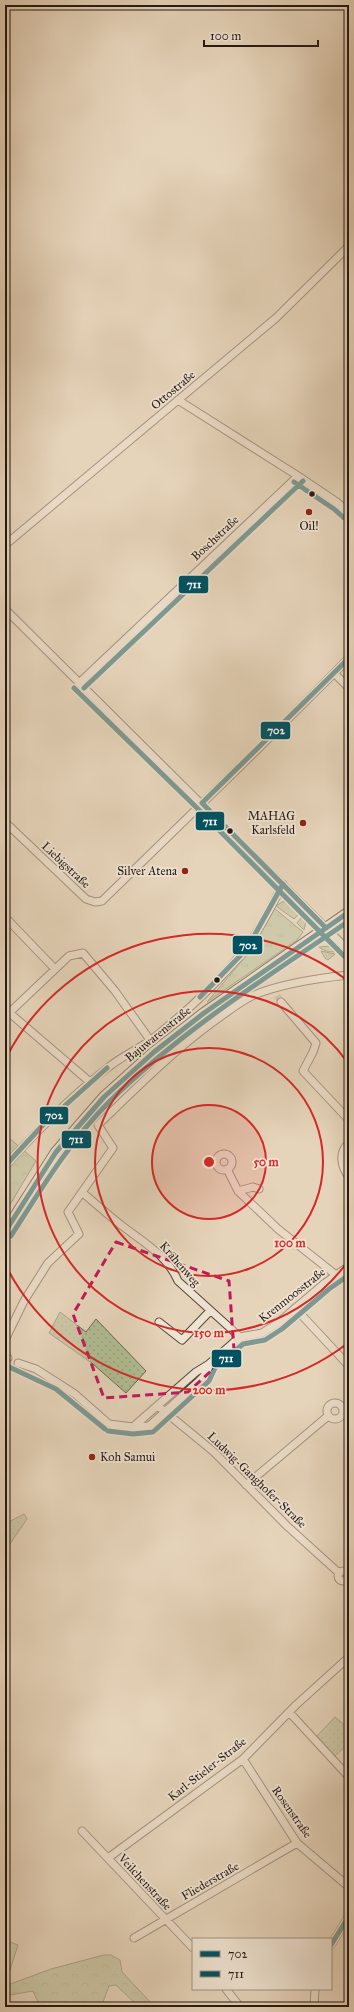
<svg xmlns="http://www.w3.org/2000/svg" width="354" height="2012" font-family="'IM FELL Great Primer',serif">
<style>
.grass{fill:url(#grass-tufts);stroke:#6a6a52}
.forest{fill:url(#forest-crowns);stroke:#6a6a52}
.park{fill:url(#park-dots);stroke:#6a6a52}
.garden{fill:#b1bd93;stroke:#6a6a52}
.lines{fill:none;stroke-linecap:round;stroke-linejoin:round}
.street-tunnel{stroke:#bfae98;stroke-width:7;stroke-dasharray:7 3.5;stroke-linecap:butt}
.street-casing{stroke:#54473c;stroke-width:9}
.secondary-casing{stroke:#241812;stroke-width:12}
.street{stroke:#efe3d2;stroke-width:7}
.secondary{stroke:#efe3d2;stroke-width:10}
.bus-1-casing{stroke:#efe3d2;stroke-width:8}
.bus-2-casing{stroke:#efe3d2;stroke-width:8}
.bus-1{stroke:#005262;stroke-width:5}
.bus-2{stroke:#005262;stroke-width:5}
.marked{fill:none;stroke:#c2185b;stroke-width:3;stroke-dasharray:8 5;stroke-linejoin:round}
.ring{fill:none;stroke:#d62828;stroke-width:2}
.bus-dot{fill:#241812;stroke:#efe3d2;stroke-width:1.5}
.poi-dot{fill:#8f2418;stroke:#efe3d2;stroke-width:1.5}
.labels{text-anchor:middle;dominant-baseline:central;stroke-width:3.5;stroke-linejoin:round;paint-order:stroke}
.street-label{font-size:12px;fill:#241812;stroke:#efe3d2}
.poi-label{font-size:12px;fill:#241812;stroke:#efe3d2;text-anchor:end}
.centre{fill:#d62828;stroke:#efe3d2;stroke-width:2}
.ring-label{font-size:12px;text-anchor:middle;font-weight:bold;fill:#d62828;stroke:#efe3d2;stroke-width:3.5;stroke-linejoin:round;paint-order:stroke}
.line-badge{stroke:#efe3d2;stroke-width:1.5}
.badge-label{font-size:11px;text-anchor:middle;font-weight:bold;fill:#fff}
</style>
<defs>
<pattern id="grass-tufts" width="24" height="20" patternUnits="userSpaceOnUse"><rect width="24" height="20" fill="#b1bd93"/><path d="M3 7l-1-3M5 7V3M7 7l1-3M15 17l-1-3M17 17v-4M19 17l1-3" fill="none" stroke="#98a27e"/></pattern>
<pattern id="forest-crowns" width="20" height="18" patternUnits="userSpaceOnUse"><rect width="20" height="18" fill="#b1bd93"/><path d="M2 6a3 3 0 1 1 6 0M12 15a3 3 0 1 1 6 0" fill="none" stroke="#98a27e"/></pattern>
<pattern id="park-dots" width="8" height="8" patternUnits="userSpaceOnUse"><rect width="8" height="8" fill="#b1bd93"/><path d="M2 2h.1M6 6h.1" fill="none" stroke="#98a27e" stroke-width="1.8" stroke-linecap="round"/></pattern>
</defs>
<rect width="100%" height="100%" fill="#e6d4ba"/>
<filter id="stains"><feTurbulence type="fractalNoise" baseFrequency=".005" numOctaves="4"/><feColorMatrix values="0 0 0 0 .2 0 0 0 0 .09 0 0 0 0 .02 0 0 0 .5 -.17"/></filter>
<radialGradient id="worn" r=".72"><stop offset=".6" stop-color="#630" stop-opacity="0"/><stop offset="1" stop-color="#630" stop-opacity=".3"/></radialGradient>
<path class="grass" d="M288 901 295 905 302 911 294 919 276 906 282 902Z
M274 908 303 932 297 940 207 1002 253 948Z
M304 915 306 921 304 930 297 923Z
M330 946 339 950C334 954 323 951 319 947Z
M321 951 335 954 328 960 325 958Z"/>
<path class="forest" d="M8 1137 36 1161 5 1213V1140Z
M104 1955H111L120 1960 122 1972 155 2007H139L116 1985 109 1986 103 2002 108 2007H40L33 1991 10 1995 5 1992V1986L51 1969Z"/>
<path class="park" d="M60 1312 86 1332 96 1319 146 1371 126 1393 93 1364 49 1333Z
M24 1514 27 1519 5 1551V1524Z
M335 1717 349 1729V1743L335 1756 317 1736Z"/>
<path class="garden" d="M5 1940 18 1945 8 1976 5 1975Z"/>
<g class="lines">
<path class="street-tunnel" d="M277 996 281 1002"/>
<g class="street-casing">
<path id="street" d="M178 400 298 476 338 503 349 513
M5 545 276 318 349 246
M5 609 349 951
M334 673 349 688
M79 683 298 476
M5 822 86 899 95 902 102 901 257 750 349 658
M5 917 55 969
M281 1002 316 1043 313 1052 303 1071 349 1120
M5 1009 90 1082
M9 1013 69 956 83 953 115 991 150 1040
M349 1143C338 1152 341 1167 349 1177
M216 1162a8 8 0 1 1 16 0a8 8 0 1 1-16 0Z
M5 1166C38 1130 72 1095 110 1066 123 1056 138 1049 151 1040 183 1015 213 987 239 957 257 935 270 909 283 884
M227 1169 238 1191 278 1229 336 1275
M238 1191 253 1187 259 1189
M83 1193C96 1204 108 1215 121 1225 143 1242 167 1255 178 1281L240 1337
M295 1308 349 1366
M159 1322 182 1340 210 1311
M5 1340 24 1301 48 1263 79 1234 68 1212 113 1148 98 1125C135 1089 171 1053 213 1022 226 1013 239 1002 254 995 281 984 319 978 349 975
M5 1357 8 1358
M18 1363 36 1369 75 1394 109 1424 133 1427 149 1426 199 1381 204 1376 209 1364
M327 1411a8 8 0 1 1 16 0a8 8 0 1 1-16 0Z
M158 1406 214 1452 287 1526 339 1573
M133 1427 196 1372 209 1364 240 1337 262 1333 278 1323 325 1283 349 1266
M246 1485 328 1416
M338 1576a5 5 0 1 1 10 0a5 5 0 1 1-10 0Z
M289 1712 349 1777
M243 1759 297 1843 349 1887
M82 1831 193 1948
M108 1858 243 1759 296 1705 349 1657
M134 1938 297 1843
M331 1945 349 1916
M226 1989 240 2007
M314 2007 315 1989"/>
</g>
<g class="secondary-casing">
<path id="secondary" d="M5 1232 56 1152 104 1097 154 1052 204 1013 349 912"/>
</g>
<use href="#street" class="street"/>
<use href="#secondary" class="secondary"/>
<g class="bus-1-casing">
<path id="bus-1" d="M202 803 349 658
M202 803 326 928
M200 997 240 956 254 936 283 884
M5 1166 41 1127 107 1068
M5 1232 56 1152 104 1097 154 1052 204 1013 349 912
M331 1945 349 1916"/>
</g>
<g class="bus-2-casing">
<path id="bus-2" d="M294 482 334 509 344 518
M74 688 197 808 344 956
M84 688 303 481
M11 1236C41 1189 70 1141 109 1102 181 1031 267 977 349 921
M5 1365 56 1389 105 1429
M108 1431 133 1434 153 1432 209 1381 215 1368 243 1344 265 1340 282 1329 329 1289 349 1275"/>
</g>
<use href="#bus-1" class="bus-1"/>
<use href="#bus-2" class="bus-2"/>
</g>
<path d="M0 0H354V2012H0ZM116 1242 229 1281 234 1350 188 1392 104 1398 73 1314Z" fill="#e6d4ba" fill-opacity=".55" fill-rule="evenodd"/>
<path class="marked" d="M116 1242 229 1281 234 1350 188 1392 104 1398 73 1314Z"/>
<circle cx="209" cy="1162" r="57" fill="#d62828" fill-opacity=".12"/>
<g class="ring">
<circle cx="209" cy="1162" r="57"/>
<circle cx="209" cy="1162" r="114"/>
<path d="M348 1261A171 171 0 1 1 348 1063"/>
<path d="M348 1343A228 228 0 0 1 6 1266M6 1058A228 228 0 0 1 348 981"/>
</g>
<g class="bus-dot">
<circle cx="312" cy="494" r="3.5"/>
<circle cx="230" cy="831" r="3.5"/>
<circle cx="217" cy="980" r="3.5"/>
</g>
<g class="poi-dot">
<circle cx="309" cy="512" r="4"/>
<circle cx="303" cy="823" r="4"/>
<circle cx="185" cy="871" r="4"/>
<circle cx="92" cy="1457" r="4"/>
</g>
<g class="labels">
<g class="street-label">
<text transform="translate(173 390) rotate(-40)">Ottostraße</text>
<text transform="translate(215 538) rotate(-43)">Boschstraße</text>
<text transform="translate(66 865) rotate(43)">Liebigstraße</text>
<text transform="translate(158 1034) rotate(-39)">Bajuwarenstraße</text>
<text transform="translate(180 1264) rotate(49)">Krähenweg</text>
<text transform="translate(292 1295) rotate(-38)">Krenmoosstraße</text>
<text transform="translate(257 1480) rotate(44)">Ludwig-Ganghofer-Straße</text>
<text transform="translate(207 1769) rotate(-38)">Karl-Stieler-Straße</text>
<text transform="translate(292 1812) rotate(55)">Rosenstraße</text>
<text transform="translate(210 1881) rotate(-30)">Fliederstraße</text>
<text transform="translate(145 1882) rotate(47)">Veilchenstraße</text>
</g>
<g class="poi-label">
<text x="309" y="526" text-anchor="middle">Oil!</text>
<text x="295" y="816">MAHAG<tspan x="295" dy="14">Karlsfeld</tspan></text>
<text x="177" y="871">Silver Atena</text>
<text x="100" y="1457" text-anchor="start">Koh Samui</text>
</g>
</g>
<circle cx="209" cy="1162" r="6" class="centre"/>
<g class="ring-label">
<text x="266" y="1166">50 m</text>
<text x="290" y="1247">100 m</text>
<text x="209" y="1337">150 m</text>
<text x="209" y="1394">200 m</text>
</g>
<g class="line-badge">
<rect x="178" y="575" width="31" height="19" rx="4" fill="#005262"/>
<rect x="260" y="721" width="31" height="19" rx="4" fill="#005262"/>
<rect x="195" y="811" width="30" height="20" rx="4" fill="#005262"/>
<rect x="232" y="935" width="31" height="20" rx="4" fill="#005262"/>
<rect x="39" y="1106" width="30" height="19" rx="4" fill="#005262"/>
<rect x="61" y="1130" width="31" height="19" rx="4" fill="#005262"/>
<rect x="211" y="1349" width="31" height="19" rx="4" fill="#005262"/>
</g>
<g class="badge-label">
<text x="194" y="588">711</text>
<text x="276" y="734">702</text>
<text x="210" y="825">711</text>
<text x="248" y="949">702</text>
<text x="54" y="1119">702</text>
<text x="76" y="1143">711</text>
<text x="226" y="1362">711</text>
</g>
<rect width="354" height="2012" fill="none" stroke="#e6d4ba" stroke-width="20"/>
<rect x="6" y="6" width="342" height="2000" fill="none" stroke="#241812" stroke-width="2"/>
<rect x="10" y="10" width="334" height="1992" fill="none" stroke="#241812"/>
<rect x="192" y="1938" width="140" height="52" fill="#efe3d2" stroke="#9e9285"/>
<rect x="200" y="1951" width="20" height="6" fill="#005262" stroke="#9e9285"/>
<text x="228" y="1958" font-size="12" fill="#241812">702</text>
<rect x="200" y="1971" width="20" height="6" fill="#005262" stroke="#9e9285"/>
<text x="228" y="1978" font-size="12" fill="#241812">711</text>
<path d="M204 40v6h114v-6" fill="none" stroke="#241812" stroke-width="2"/>
<text x="210" y="40" font-size="12" fill="#241812" stroke="#efe3d2" stroke-width="3" paint-order="stroke">100 m</text>
<rect width="100%" height="100%" filter="url(#stains)"/>
<rect width="100%" height="100%" fill="url(#worn)"/>
</svg>
